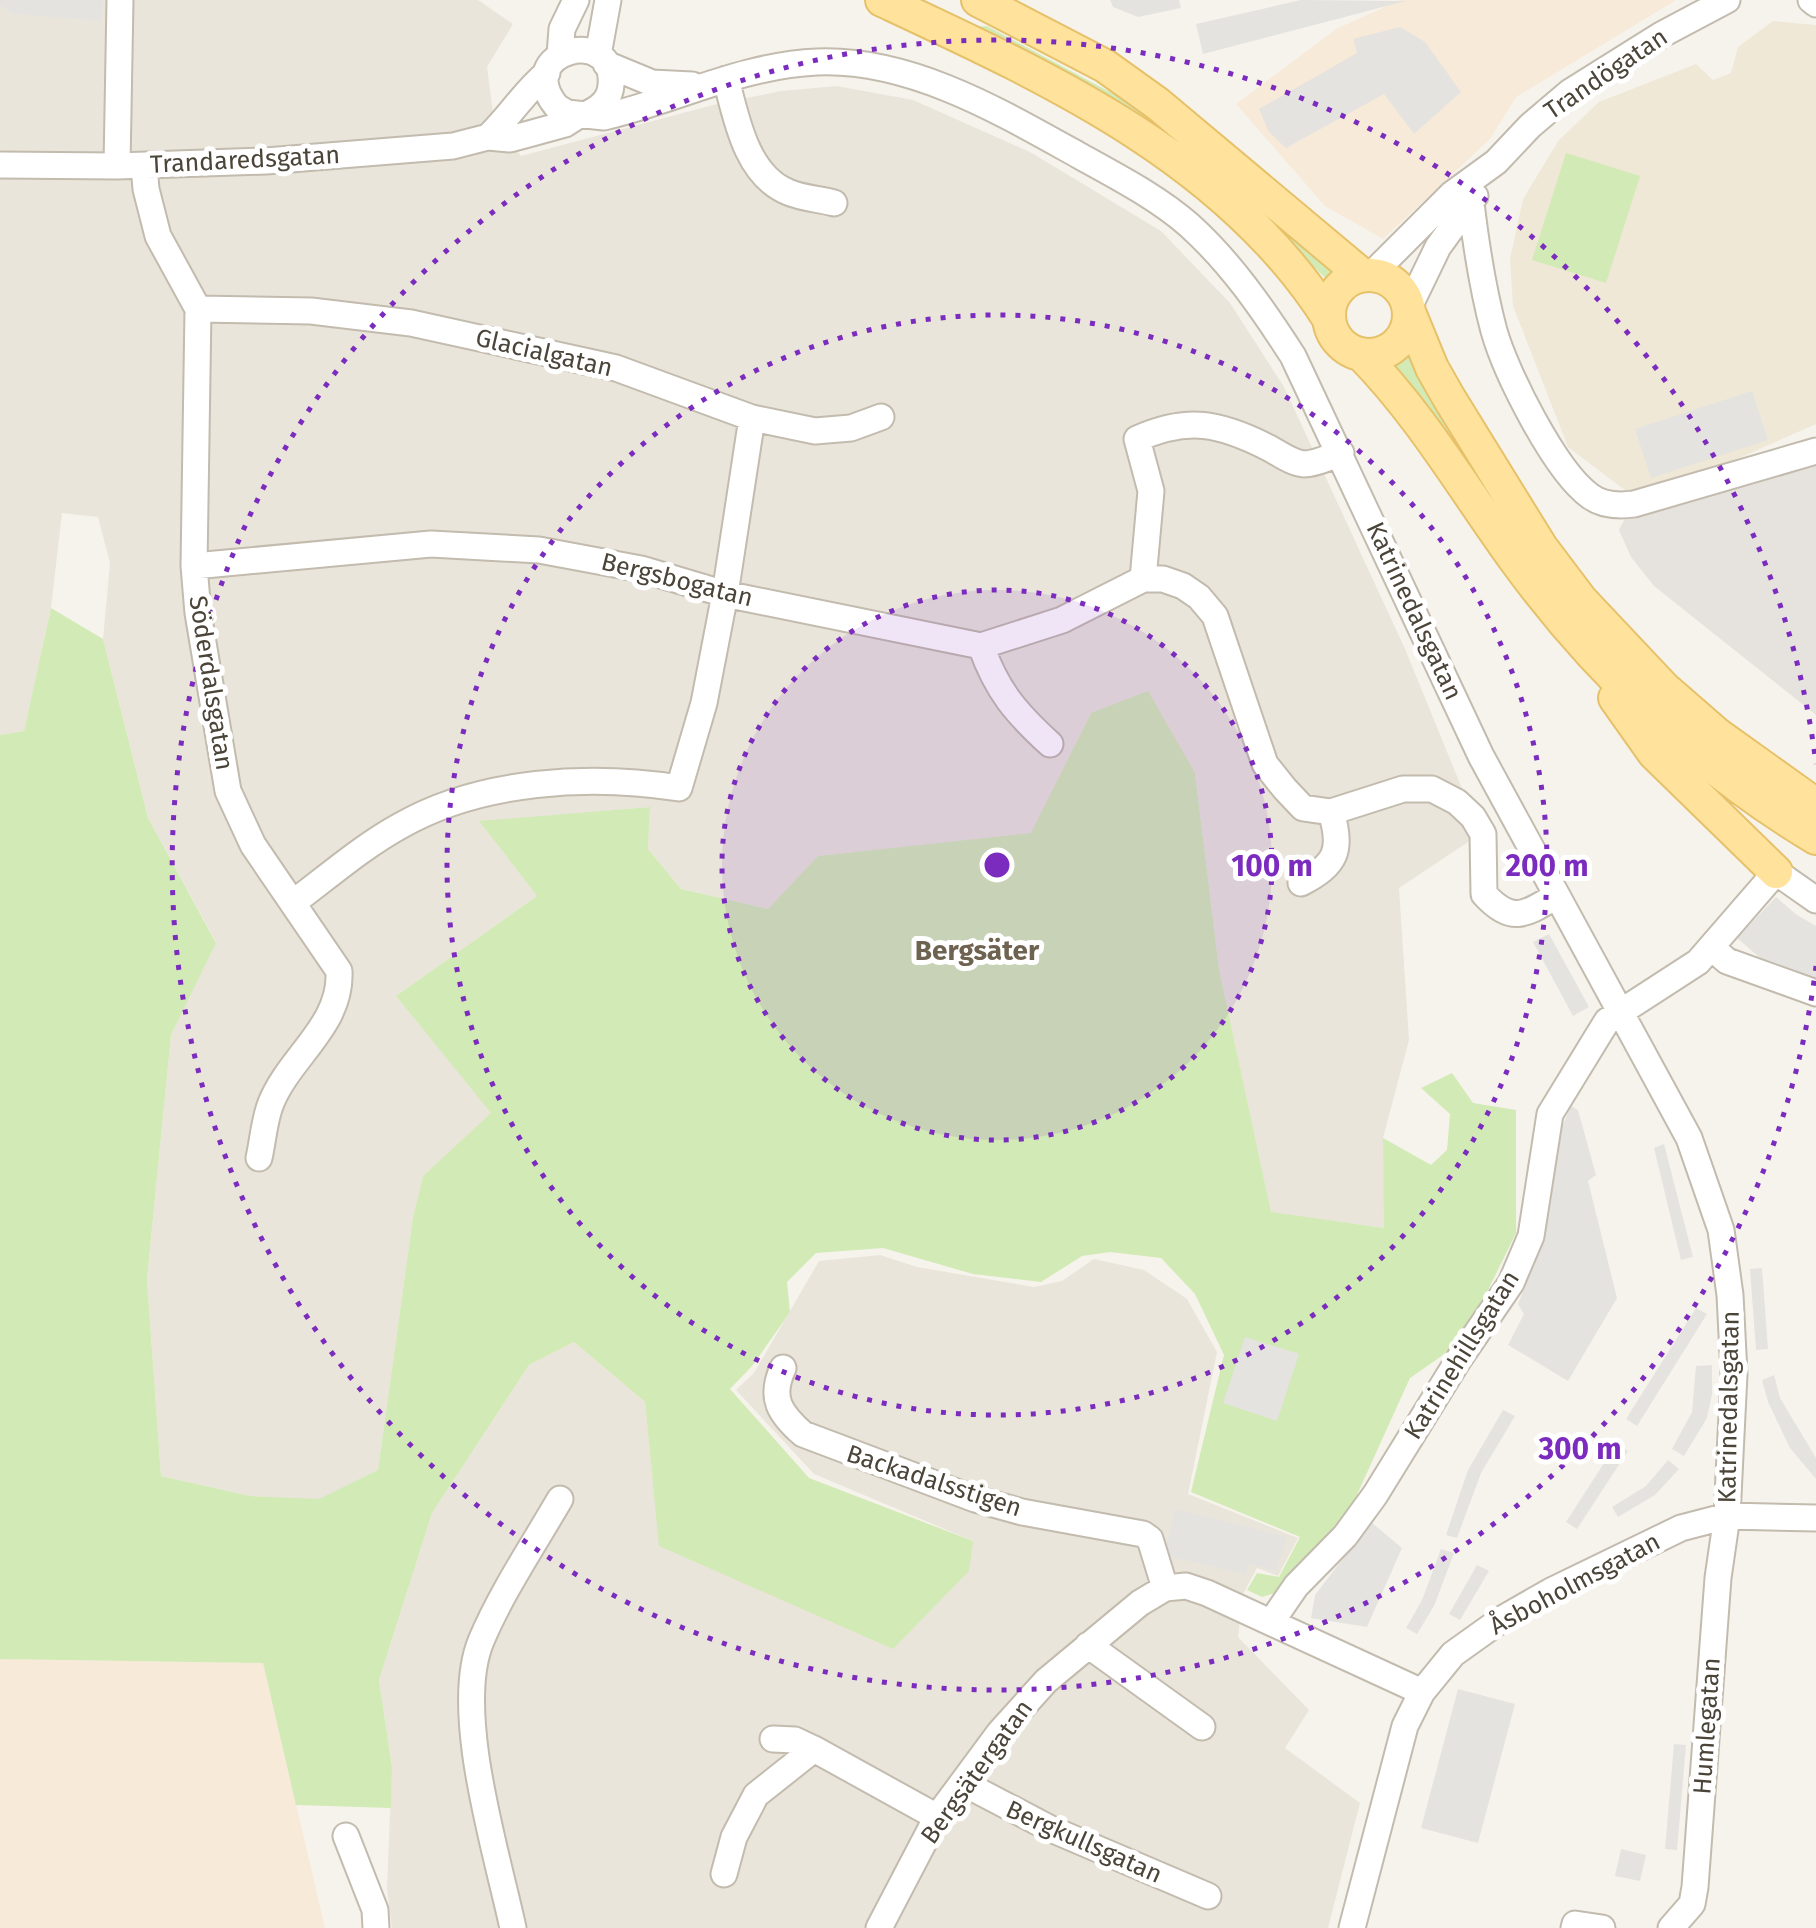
<svg xmlns="http://www.w3.org/2000/svg" width="1816" height="1928" font-family="'Fira Sans',sans-serif">
<style>
.residential{fill:#eae5da}
.commercial{fill:#f7ead8}
.industrial{fill:#e6e2dd}
.education{fill:#efe8d6}
.green{fill:#d2eab5}
.parking{fill:#e5e3e0}
.lines{fill:none;stroke-linecap:round;stroke-linejoin:round}
.minor-casing{stroke:#c2bbae;stroke-width:29}
.major-casing{stroke:#e6c16a;stroke-width:36}
.minor{stroke:#fff;stroke-width:25}
.major{stroke:#ffe39c;stroke-width:32}
.ring{fill:none;stroke:#7b2cbf;stroke-width:5;stroke-dasharray:5 10}
.labels{text-anchor:middle;dominant-baseline:central;stroke-width:10;stroke-linejoin:round;paint-order:stroke}
.street-label{font-size:25px;fill:#4b4439;stroke:#fff}
.neighbourhood-label{font-size:28px;font-weight:bold;fill:#6e6250;stroke:#fff}
.centre{fill:#7b2cbf;stroke:#fff;stroke-width:5}
.ring-label{font-size:30px;text-anchor:middle;font-weight:bold;fill:#7b2cbf;stroke:#fff;stroke-width:10;stroke-linejoin:round;paint-order:stroke}
</style>
<rect width="100%" height="100%" fill="#f6f3ec"/>
<path class="residential" d="M0 0H478L513 24 487 67 494 121 521 156 713 105 781 91 837 86 913 100 1030 152 1161 231 1230 303 1284 387 1405 649 1468 803 1474 838 1399 888 1409 1040 1383 1138 1385 1228 1271 1213 1219 969 1195 773 1091 713 1031 834 819 856 768 909 681 889 648 849 650 807 480 822 537 896 396 996 492 1113 423 1176 413 1217 378 1470 319 1500 250 1496 161 1476 147 1279 171 1035 216 942 148 818 103 639 110 563 98 517 62 513 51 608 24 731 0 735Z
M880 1255 917 1267 1034 1287 1062 1281 1094 1259 1144 1270 1187 1299 1217 1352 1188 1494 1298 1538 1278 1576 1257 1568 1243 1594 1238 1637 1309 1710 1285 1748 1360 1803 1328 1928H392L387 1888 392 1767 379 1680 432 1513 529 1365 574 1342 645 1402 660 1546 973 1541 814 1474 736 1390 754 1373 819 1261Z"/>
<path class="commercial" d="M1400 0H1676L1516 97 1490 139 1383 239 1325 206 1236 104 1336 29Z
M0 1659 263 1663 325 1928H0Z"/>
<path class="industrial" d="M1816 459V715L1654 586 1631 557 1619 530 1629 511Z"/>
<path class="education" d="M1773 21 1816 25V424L1701 475 1626 491 1568 447 1513 306 1510 259 1523 199 1559 140 1599 102 1696 64 1713 80 1731 73 1738 47Z"/>
<path class="green" d="M987 26 1121 98 1215 166 1345 271 1330 283 1253 206 968 27Z
M1566 153 1640 176 1606 283 1532 260Z
M1409 344 1629 682 1388 362Z
M51 608 103 639 148 818 216 943 171 1035 147 1279 161 1476 250 1496 319 1499 378 1470 413 1217 423 1176 491 1113 396 996 537 896 479 821 650 807 648 849 681 889 768 909 818 856 1031 833 1091 713 1148 691 1195 773 1219 969 1271 1212 1384 1228 1383 1138 1431 1165 1447 1150 1450 1114 1421 1088 1452 1073 1473 1103 1516 1110V1233L1463 1341 1410 1378 1355 1499 1320 1545 1278 1592 1262 1597 1247 1590 1257 1573 1279 1577 1300 1537 1191 1492 1224 1355 1195 1294 1161 1258 1110 1252 1082 1256 1041 1282 973 1274 883 1248 816 1253 787 1282 790 1312 753 1365 730 1389 809 1478 973 1541 969 1571 893 1649 659 1546 645 1402 574 1342 529 1365 432 1513 379 1680 392 1767 391 1808 296 1805 263 1663 0 1659V735L24 731Z"/>
<path class="parking" d="M0 0H103L102 21 13 14 0 5Z
M1110 0H1179L1181 8 1138 17 1113 7Z
M1301 0 1406 1 1203 54 1196 24Z
M1400 27 1425 42 1461 92 1414 134 1384 94 1286 148 1269 132 1259 109 1357 53 1353 39Z
M1752 391 1768 440 1651 478 1635 429Z
M1776 897 1797 915 1816 926V982L1767 964 1737 938Z
M1549 934 1589 1007 1573 1016 1533 942Z
M1571 1106 1578 1110 1596 1175 1588 1181 1617 1298 1568 1381 1508 1345 1524 1314 1518 1304 1528 1279 1547 1202 1551 1152Z
M1664 1144 1693 1257 1681 1260 1654 1148Z
M1762 1268 1768 1349 1756 1350 1750 1269Z
M1696 1308 1707 1314 1637 1426 1626 1419Z
M1245 1337 1299 1354 1277 1421 1223 1403Z
M1712 1365V1394L1707 1418 1684 1456 1672 1449 1692 1412 1696 1366Z
M1774 1375 1780 1398 1816 1458V1479L1790 1448 1768 1402 1762 1380Z
M1503 1410 1515 1416 1481 1473 1457 1538 1446 1535 1468 1470Z
M1617 1443 1628 1451 1577 1529 1566 1522Z
M1668 1460 1679 1469 1655 1495 1618 1517 1612 1507 1646 1486Z
M1175 1509 1287 1537 1276 1571 1249 1564 1246 1575 1164 1555Z
M1371 1522 1402 1548 1367 1627 1311 1618 1315 1595Z
M1441 1549 1454 1553 1434 1606 1417 1634 1406 1628 1422 1600Z
M1477 1565 1489 1571 1460 1620 1449 1614Z
M1458 1689 1515 1704 1478 1843 1421 1828Z
M1674 1744 1686 1745 1677 1850 1665 1849Z
M1621 1849 1646 1855 1640 1881 1615 1876Z"/>
<g class="lines">
<g class="minor-casing">
<path id="minor" d="M1811 0 1816 4
M560 55 562 29 576 0
M598 55 608 0
M606 64 652 83 692 85
M726 79C736 117 746 175 788 192 801 198 819 199 834 203
M587 114C600 108 610 100 611 85 617 24 510 51 557 107L567 113 604 117C676 100 743 65 817 62 910 58 1001 112 1080 156 1116 176 1157 197 1189 225 1231 263 1262 308 1293 356L1481 756 1689 1138 1721 1230 1730 1295 1734 1374 1727 1516 1718 1578 1695 1887 1692 1904 1671 1928
M488 137C510 116 524 92 547 73
M0 165 117 166 266 161 453 146 488 137 510 139 525 135 565 124 579 115
M117 166 120 0
M144 166 146 189 158 236 198 309 194 566 198 613 228 791 253 845 339 971C342 1025 290 1056 271 1103 264 1120 263 1141 259 1158
M1471 203C1476 245 1483 290 1494 331 1506 373 1555 471 1590 496 1603 506 1619 506 1634 504L1816 451
M1372 274 1452 194 1496 162 1530 126 1570 92 1661 35 1727 0
M1409 307 1438 247 1475 196
M198 309 311 311 411 323 616 368 752 418 815 431 851 428 881 417
M194 566 431 544 539 550 641 569 725 594 981 646 1062 620 1143 579H1163L1183 586 1199 597 1215 616 1265 764 1285 789 1303 808 1331 812 1403 789H1432L1457 802 1473 817 1483 834 1484 894C1512 925 1526 914 1556 896
M1143 579 1151 491 1137 439C1188 416 1220 423 1269 448 1280 454 1292 463 1304 464 1316 464 1329 457 1341 453
M981 646C997 691 1016 713 1050 744
M1301 883C1336 865 1343 850 1331 812
M294 902C329 876 362 847 400 826 480 780 590 774 679 788L704 703 725 594 752 418
M1712 948 1727 961 1816 993
M783 1368C769 1398 780 1414 803 1434L975 1499 1022 1512 1143 1534 1150 1539 1165 1588
M1272 1621 1296 1586 1345 1536 1375 1495 1459 1359 1511 1283 1531 1236 1550 1114 1607 1021 1698 962 1776 872 1816 900
M1088 1645 1202 1727
M773 1739 795 1740 814 1749 937 1817
M963 1783 1051 1829 1208 1896
M346 1836 375 1910 376 1928
M724 1874 734 1837 756 1795 814 1749
M513 1928C497 1853 452 1711 481 1641 501 1593 534 1544 560 1499
M879 1928 937 1817 1000 1732 1046 1681 1140 1603 1165 1588 1186 1586 1207 1593 1422 1692
M1352 1928 1405 1726 1422 1692 1453 1654 1502 1619 1551 1591 1681 1528 1727 1516 1816 1518
M1574 1928 1575 1924 1602 1928"/>
</g>
<g class="major-casing">
<path id="major" d="M882 0C1047 77 1228 159 1329 319
M978 0 1105 66 1158 104 1362 275
M1329 315a40 40 0 1 1 80 0a40 40 0 1 1-80 0Z
M1409 312 1432 368 1449 398 1541 547 1581 600 1664 688 1718 735 1816 805
M1361 354C1422 416 1465 491 1516 561 1596 671 1699 768 1816 838
M1615 698 1654 753 1776 872"/>
</g>
<use href="#minor" class="minor"/>
<use href="#major" class="major"/>
</g>
<circle cx="997" cy="865" r="275" fill="#7b2cbf" fill-opacity=".12"/>
<g class="ring">
<circle cx="997" cy="865" r="275"/>
<circle cx="997" cy="865" r="550"/>
<path d="M1816 966A825 825 0 1 1 1816 764"/>
</g>
<g class="labels">
<g class="street-label">
<text transform="translate(1606 74) rotate(-34)">Trandögatan</text>
<text transform="translate(245 160) rotate(-3)">Trandaredsgatan</text>
<text transform="translate(544 353) rotate(13)">Glacialgatan</text>
<text transform="translate(677 580) rotate(14)">Bergsbogatan</text>
<text transform="translate(1414 611) rotate(65)">Katrinedalsgatan</text>
<text transform="translate(211 683) rotate(81)">Söderdalsgatan</text>
<text transform="translate(1462 1355) rotate(-58)">Katrinehillsgatan</text>
<text transform="translate(1729 1407) rotate(-89)">Katrinedalsgatan</text>
<text transform="translate(934 1481) rotate(18)">Backadalsstigen</text>
<text transform="translate(1575 1584) rotate(-28)">Åsboholmsgatan</text>
<text transform="translate(1707 1726) rotate(-86)">Humlegatan</text>
<text transform="translate(977 1772) rotate(-54)">Bergsätergatan</text>
<text transform="translate(1084 1842) rotate(24)">Bergkullsgatan</text>
</g>
<g class="neighbourhood-label">
<text x="977" y="950">Bergsäter</text>
</g>
</g>
<circle cx="997" cy="865" r="15" class="centre"/>
<g class="ring-label">
<text x="1272" y="876">100 m</text>
<text x="1547" y="876">200 m</text>
<text x="1580" y="1459">300 m</text>
</g>
</svg>
